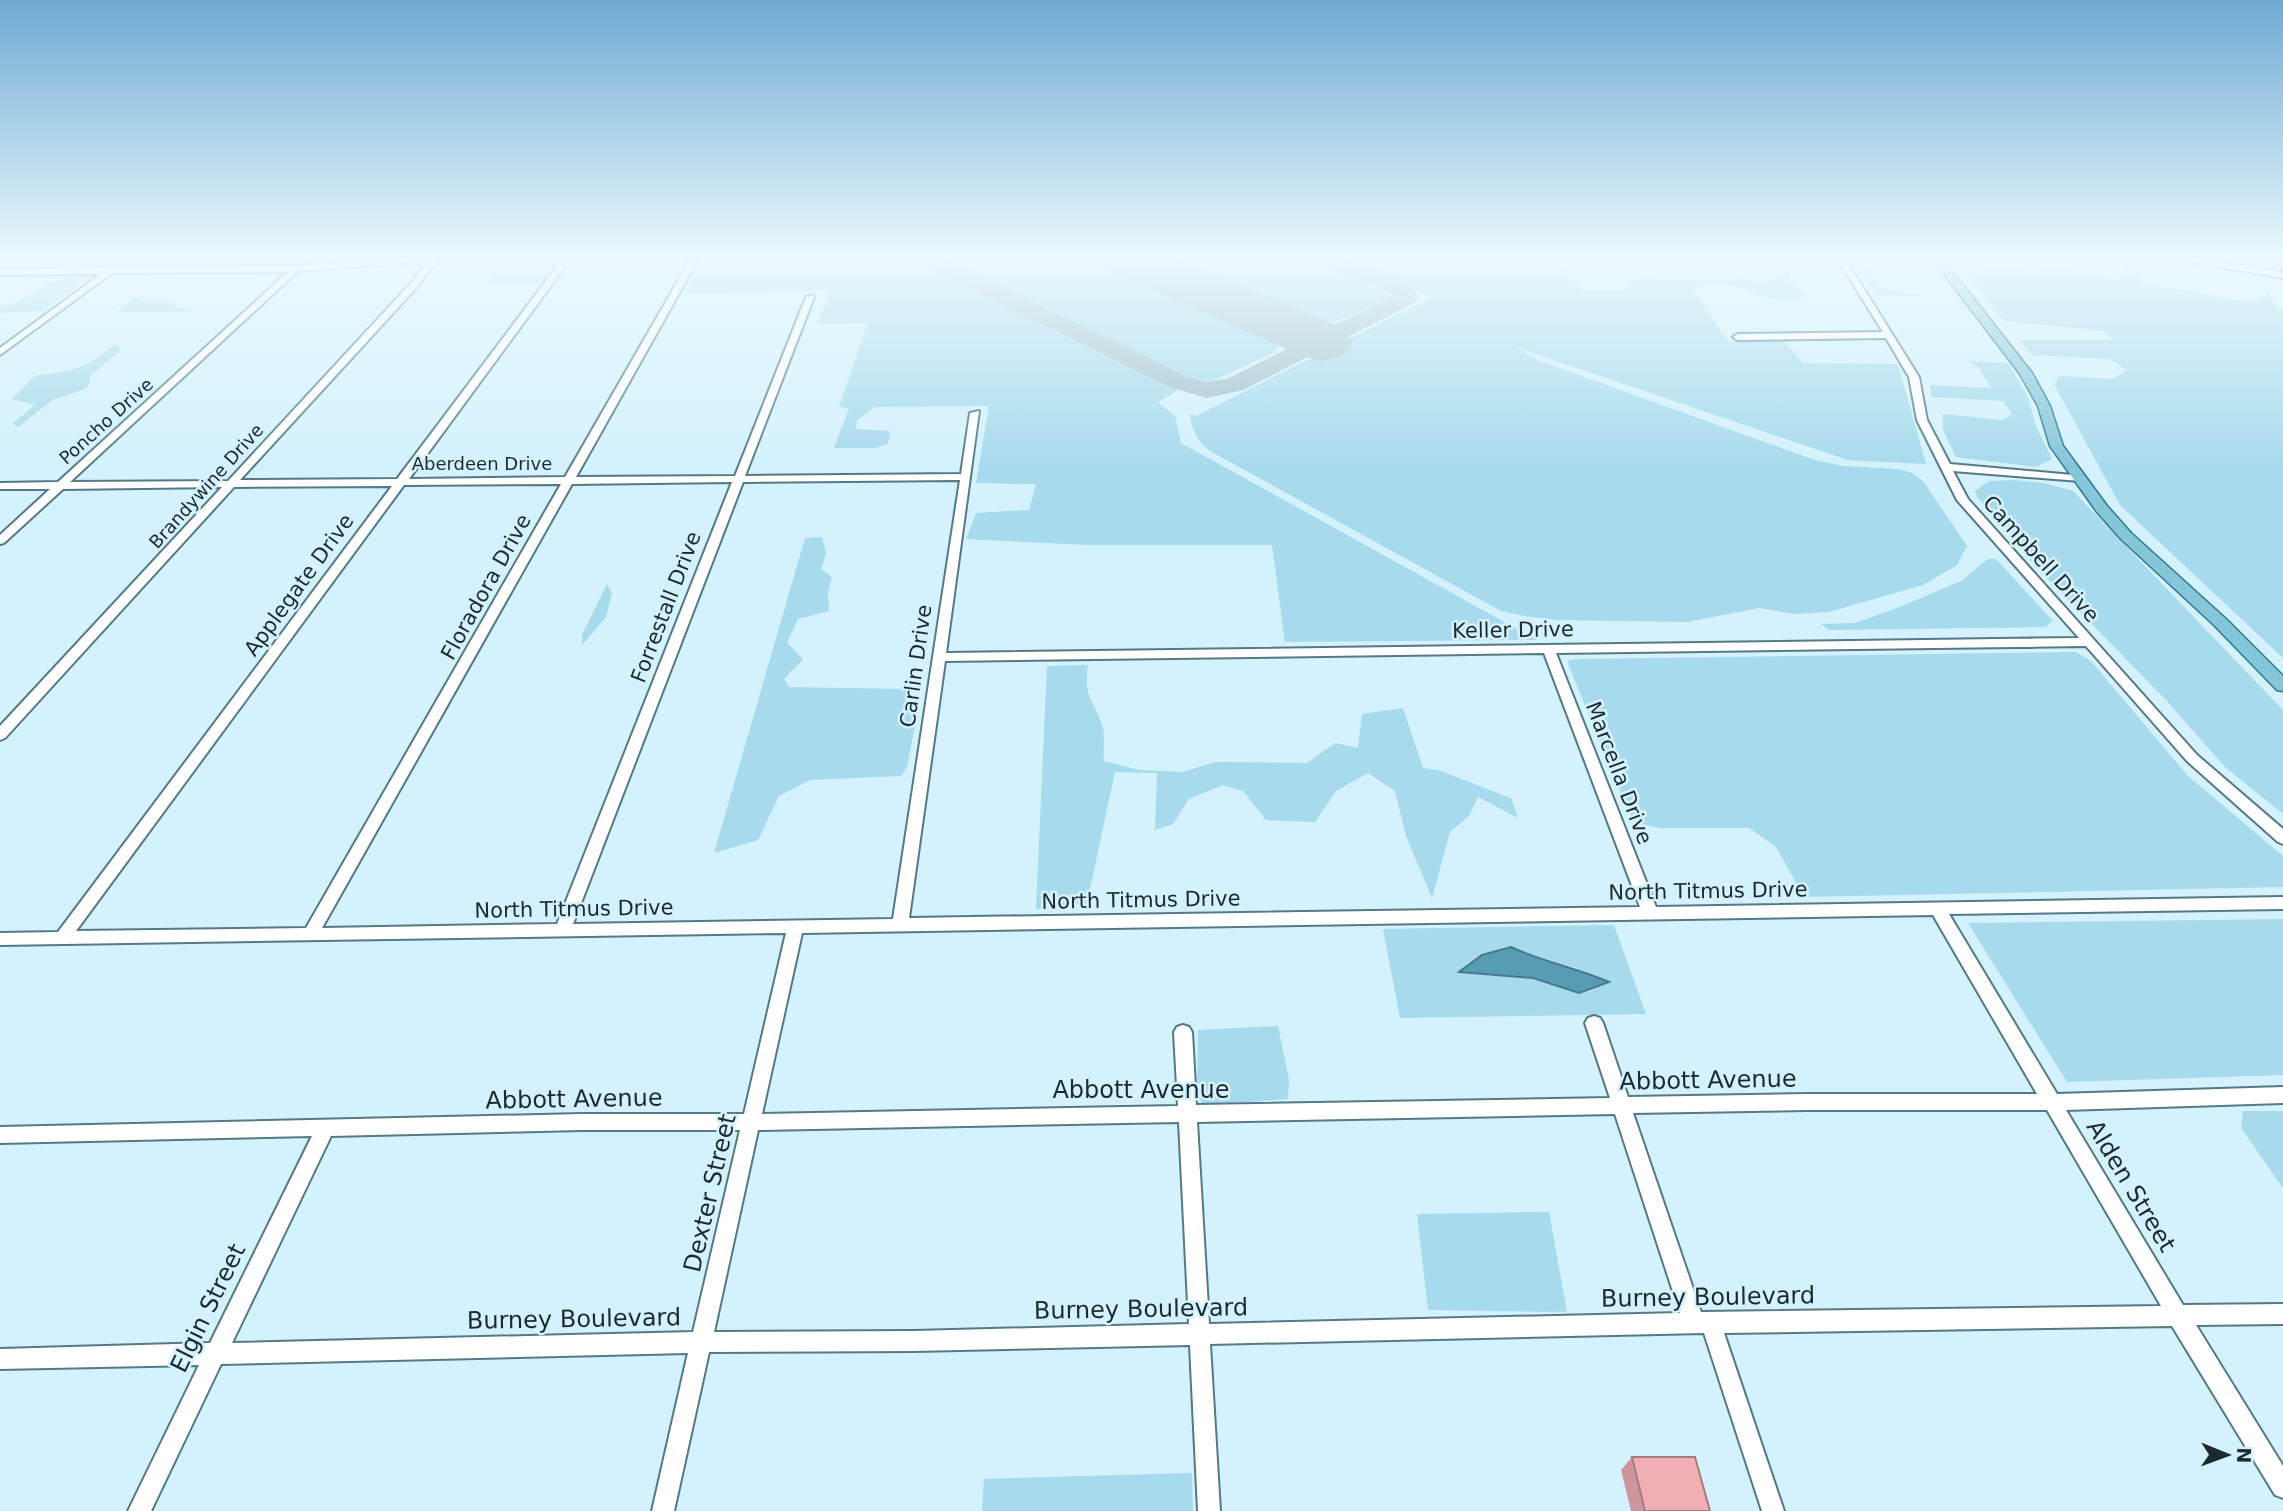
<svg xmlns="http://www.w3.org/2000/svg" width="2283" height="1511" font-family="'DejaVu Sans',sans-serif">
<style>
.green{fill:#a7daec;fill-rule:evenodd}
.water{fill:#589cb3;stroke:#467a8c;stroke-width:2}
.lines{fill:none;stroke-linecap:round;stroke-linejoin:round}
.taxiway{fill:#a4c0ca;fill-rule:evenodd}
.runway{fill:#a4c0ca;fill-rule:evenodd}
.minor-casing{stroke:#557986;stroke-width:4}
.major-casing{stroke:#2c778e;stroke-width:3}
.minor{fill:#fff;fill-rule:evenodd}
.major{fill:#86c6d9;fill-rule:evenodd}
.wall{fill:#ce969c}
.building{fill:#f0afb5;stroke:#a87a7f;stroke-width:2}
.labels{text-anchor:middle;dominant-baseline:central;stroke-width:5;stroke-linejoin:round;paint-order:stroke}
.far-street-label{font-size:18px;fill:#1b2a30;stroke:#d3f2fd}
.street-label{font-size:21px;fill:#1b2a30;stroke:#d3f2fd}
.near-street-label{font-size:24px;fill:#1b2a30;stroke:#d3f2fd}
</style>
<rect width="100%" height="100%" fill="#d3f2fd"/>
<path class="green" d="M0 257H408L340 265 0 269Z
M706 257H911L1174 387 1177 391 1158 402 1175 416 1181 443 1537 640 1285 642 1272 545H1088L966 539 976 513 1029 510 1036 484 976 483 989 406 876 407 857 420 856 429 890 431 888 444 875 448H834L849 408 839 407 868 323 817 324 831 291 685 293Z
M933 257H1097L1267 330 1278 346 1272 353 1213 381 1186 380Z
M1148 257H1307L1379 285 1389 292 1387 298C1354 313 1333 330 1297 320Z
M1330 257H1559L1582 291H1622L1630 280C1663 278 1695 277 1728 278 1745 278 1762 284 1777 277L1763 257H1829L1833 265 1797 267 1789 272 1790 282 1807 295 1805 299C1793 299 1778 301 1766 297 1743 291 1717 274 1694 291L1728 341 1783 340 1803 363 1898 364 1926 464 1848 460 1515 347 1540 361 1815 460 1843 466 1898 469 1912 473 1923 481 1967 546 1957 565 1923 585 1829 612 1795 614 1759 608 1687 622 1556 620 1524 616 1501 611 1210 451C1197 441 1192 430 1190 414L1196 416 1433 297Z
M1849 257H1923L1920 260 1863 258 1883 290 1921 294 1922 296H1877Z
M2022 257H2029L2032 264 2120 278 2126 263 2142 282 2240 301 2254 302 2269 293 2278 309 2283 310V658L2120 505 2054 384 2059 376 2113 379 2127 370 2110 359 2032 355 2020 340H2113L2104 331 2004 321 1963 270 1971 264 2027 266Z
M2207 257H2283V270Z
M547 273 539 283 484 284 492 274Z
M92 275 43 311 0 313V306C19 305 31 293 47 284 60 277 77 276 92 275Z
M136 296 144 302H176L173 308 191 309 189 312H116Z
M116 344 121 350 90 376V382L86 389 53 400 18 427 13 423 35 405 12 399 36 375C74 373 87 367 116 344Z
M1969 361 2008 363 2027 395 2036 426 2052 459 2036 467 1956 457 1943 430V414L2003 420 2012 414 2003 401 1931 397 1930 385 1991 388 1979 368Z
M2014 480 2044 483 2073 491 2283 710V814L2225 767 2165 699 2041 572 1977 497 1975 491 1989 481Z
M822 537 826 554 821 569 832 577 828 592 829 611 798 619 787 643 803 659 784 679 789 687 905 689 919 705 907 767 901 776 810 780 779 796 758 840 714 853 805 538Z
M1988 559H1996L2053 621 2045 627 1829 630 1821 624 1855 623 1897 608 1961 581Z
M607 584 612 593 606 617 582 645V635Z
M2076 652 2091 661 2188 776 2283 856V887L1804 897 1776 847 1749 828H1659L1633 822 1568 664 1569 660 1581 659Z
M1088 665C1083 700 1095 700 1103 728 1105 738 1103 751 1104 761L1139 770 1182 772 1216 762 1307 763 1335 743 1358 748 1362 714 1403 708 1423 768 1438 770 1511 798 1518 818 1478 797 1469 816 1450 832 1432 898 1406 836 1395 791 1368 773 1336 791 1315 822 1266 820 1243 791 1223 785 1189 799 1173 824 1155 830 1157 773 1115 772 1087 903 1036 909 1047 666Z
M2283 919V1075L2067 1082 1968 923Z
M1614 925 1646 1014 1400 1018 1383 929ZM1511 947 1536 959 1577 968 1579 992 1533 978 1460 972Z
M1278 1026 1289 1080 1288 1099 1204 1105 1197 1095 1198 1030Z
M2243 1111H2283V1188L2241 1128Z
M1549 1212 1567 1312 1428 1310 1417 1214Z
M1192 1473 1193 1511H982L984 1479Z"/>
<path class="water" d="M1511 947C1543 962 1577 968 1609 982L1579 993 1533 978 1459 972 1482 955Z"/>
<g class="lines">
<path class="taxiway" d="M913 257H941L1187 377 1207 382 1227 379 1394 295 1387 290 1314 262 1311 257H1342L1403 280 1412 286 1418 298 1414 303 1243 390 1207 398 1169 387 916 262Z"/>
<path class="runway" d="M1097 257H1173L1344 329 1353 342 1344 355 1322 361 1300 355 1105 269Z"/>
<g class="minor-casing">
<path id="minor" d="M422 257H457L437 261 417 287 240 480 397 479 564 257H572L409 479 565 477 687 265 689 261 686 257H694L697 261 695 265 576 477 735 476 806 297 813 295 814 297 745 476 961 474 970 413 979 411 946 653 2079 638 1957 500 1917 420 1909 377 1886 338 1738 340 1733 337 1738 334 1883 332 1836 257H1844L1919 377 1927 420 1950 464 2084 476 2085 478 2080 481 1953 471 1968 499 2197 755 2283 829V844L2278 842 2187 761 2086 646 1556 653 1656 907 2283 897V909L1949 914 2057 1094 2283 1087V1103L2066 1110 2183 1305 2283 1304V1324L2196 1325 2283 1466V1498L2275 1495 2172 1326 1724 1333 1784 1511H1762L1704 1333 1210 1344 1220 1511H1198L1190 1345 914 1351 709 1352 674 1511H652L688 1353 221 1364 151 1511H128L199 1365 0 1369V1349L210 1343 312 1136 0 1143V1127L582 1114H744L786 933 0 945V933L58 932 392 486 234 487 5 738 0 740V726L222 487 63 489 4 543 0 544V535L50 489H0V483L58 482 288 272 112 273 0 355V348L101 274 0 275V269L296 266ZM428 261 411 283 228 481 70 482 298 271ZM960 480 893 919 573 924 743 482ZM732 482 557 924 322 928 572 484ZM561 484 306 928 76 931 404 485ZM1544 653 1640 907 909 918 945 661ZM1933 915 2037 1094H1808L1628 1097 1603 1023 1600 1018 1594 1016 1588 1018 1585 1023 1610 1098 1196 1105 1192 1032 1189 1027 1183 1025 1177 1027 1174 1032 1178 1106 762 1114 802 933ZM1808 1110H2047L2161 1306 1701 1312 1633 1113ZM1615 1114 1680 1313 1209 1324 1197 1122ZM1179 1122 1189 1324 914 1331 714 1332 758 1130ZM582 1130H740L693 1332 232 1343 331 1136Z
M2170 257H2188L2283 272V278L2174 259Z"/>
</g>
<g class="major-casing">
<path id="major" d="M1931 257H1941L2032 373 2050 406 2063 446 2107 506 2131 533 2226 619 2283 676V691L2277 690 2214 625 2121 539 2097 512 2050 446 2038 406 2020 374Z"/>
</g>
<use href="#minor" class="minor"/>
<use href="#major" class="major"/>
</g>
<path class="wall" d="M1632 1457 1710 1511H1631L1621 1470Z"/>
<path class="building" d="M1632 1457H1695L1710 1511H1645Z"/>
<linearGradient id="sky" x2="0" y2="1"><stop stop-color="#6eaad3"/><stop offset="0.55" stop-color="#ebf9fe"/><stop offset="1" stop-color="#ebf9fe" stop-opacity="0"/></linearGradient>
<rect width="2283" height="468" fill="url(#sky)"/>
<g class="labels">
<g class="far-street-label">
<text transform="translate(106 421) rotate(-42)">Poncho Drive</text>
<text x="482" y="463">Aberdeen Drive</text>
<text transform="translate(206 486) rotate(-48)">Brandywine Drive</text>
</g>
<g class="street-label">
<text transform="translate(2041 559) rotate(48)">Campbell Drive</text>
<text transform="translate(299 585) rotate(-54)">Applegate Drive</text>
<text transform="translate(486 587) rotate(-61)">Floradora Drive</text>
<text transform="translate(666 607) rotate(-69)">Forrestall Drive</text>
<text transform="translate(1513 630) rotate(-1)">Keller Drive</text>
<text transform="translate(916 666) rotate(-82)">Carlin Drive</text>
<text transform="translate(1619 773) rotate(69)">Marcella Drive</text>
<text transform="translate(1708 891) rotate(-1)">North Titmus Drive</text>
<text transform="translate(1141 900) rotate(-1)">North Titmus Drive</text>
<text transform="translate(574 909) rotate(-1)">North Titmus Drive</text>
</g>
<g class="near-street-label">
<text transform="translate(1708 1080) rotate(-1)">Abbott Avenue</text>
<text x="1141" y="1090">Abbott Avenue</text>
<text transform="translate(574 1099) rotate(-1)">Abbott Avenue</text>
<text transform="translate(2131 1186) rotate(59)">Alden Street</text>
<text transform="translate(710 1193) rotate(-77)">Dexter Street</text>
<text transform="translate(1708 1297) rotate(-1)">Burney Boulevard</text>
<text transform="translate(208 1308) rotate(-64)">Elgin Street</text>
<text transform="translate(1141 1309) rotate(-1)">Burney Boulevard</text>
<text transform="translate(574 1319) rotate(-1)">Burney Boulevard</text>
</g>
</g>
<g transform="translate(2227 1455) rotate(91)" stroke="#d3f2fd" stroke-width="5" paint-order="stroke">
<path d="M0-5L12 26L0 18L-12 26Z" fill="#1b2a30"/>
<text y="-10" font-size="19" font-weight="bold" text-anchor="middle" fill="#1b2a30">N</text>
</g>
</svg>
